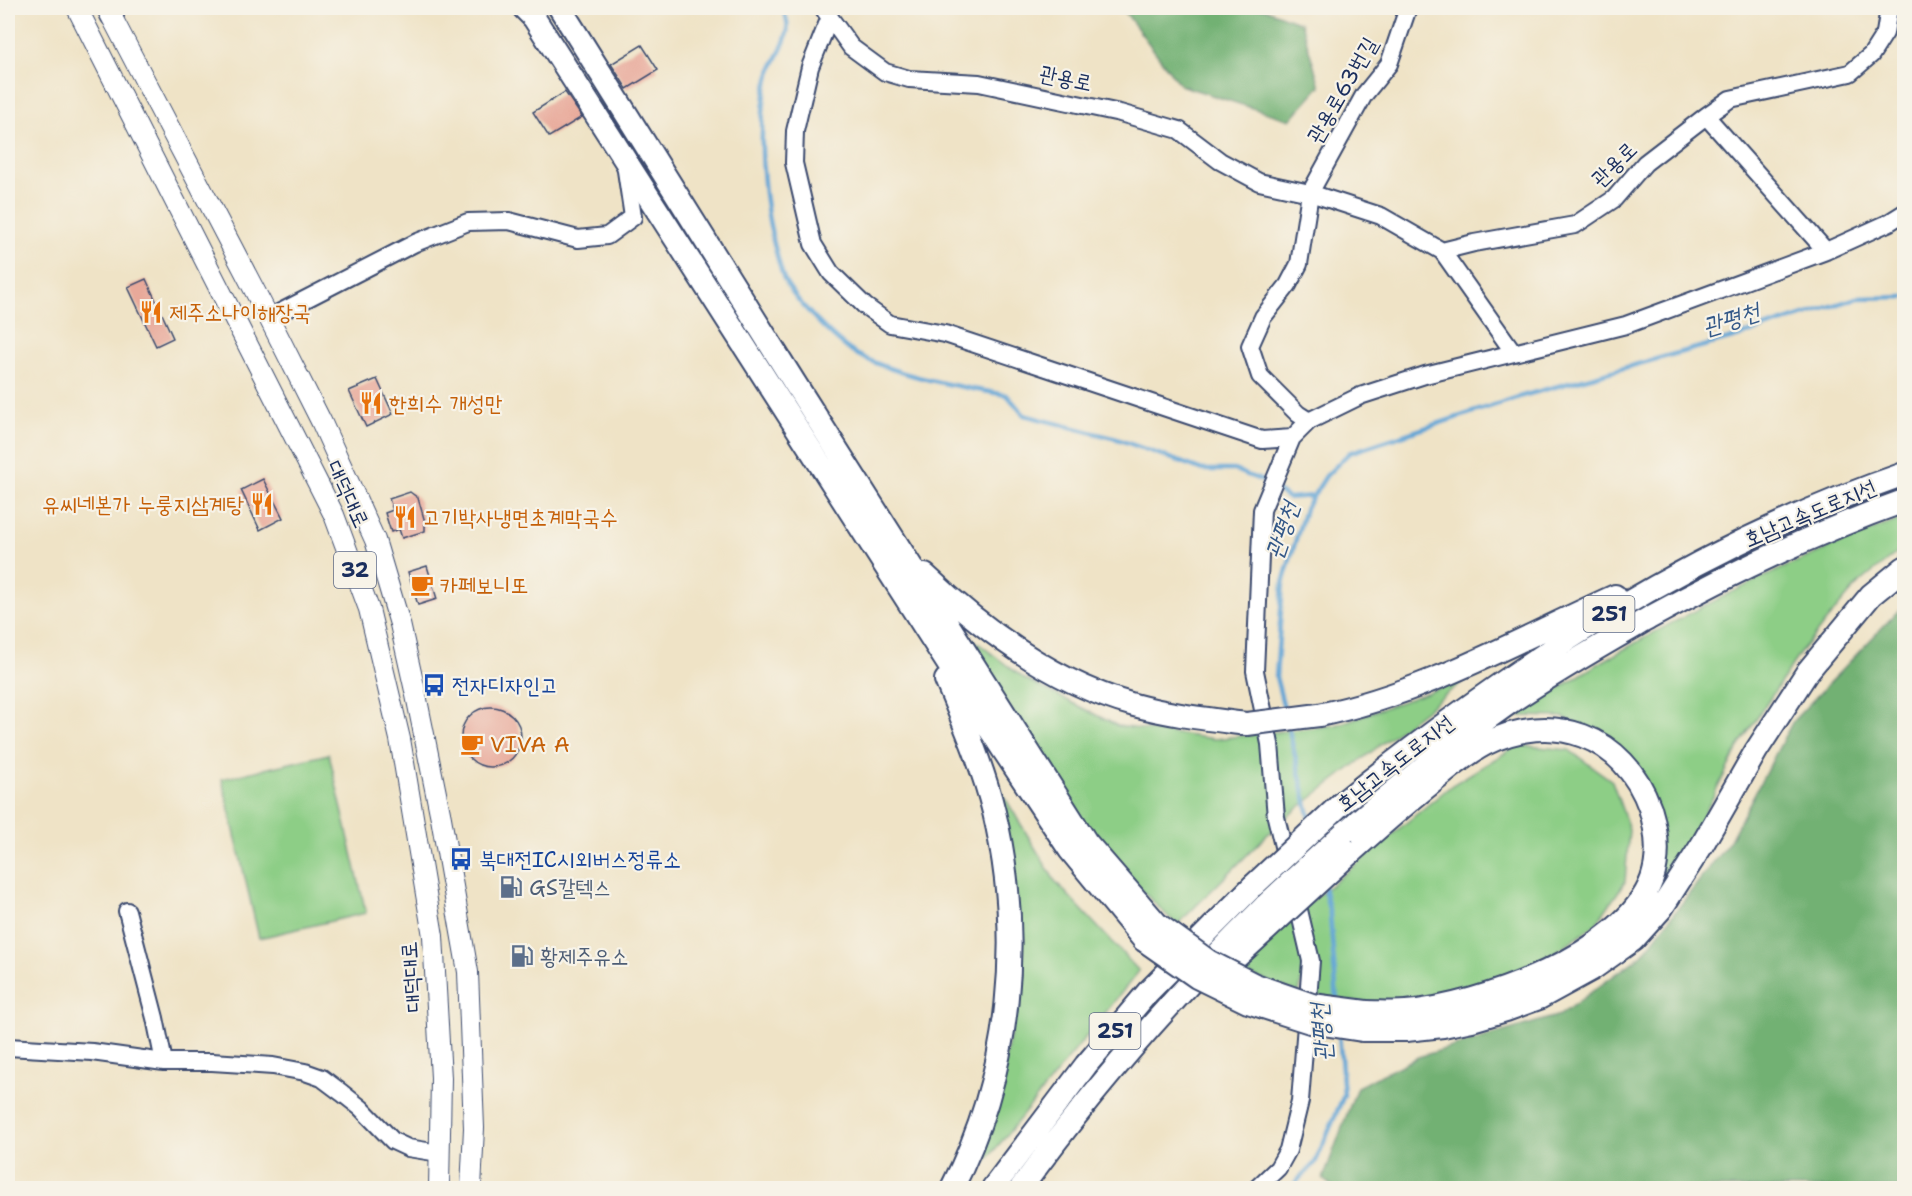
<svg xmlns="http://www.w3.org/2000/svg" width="1912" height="1196" font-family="'Shantell Sans','Poor Story',sans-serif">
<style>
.green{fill:#8dce86;stroke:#547e72;stroke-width:1.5}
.forest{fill:#72b173;stroke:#467068;stroke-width:1.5}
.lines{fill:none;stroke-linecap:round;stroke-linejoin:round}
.stream{stroke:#60a4d5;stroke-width:4.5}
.building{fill:#e8a99a}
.minor-casing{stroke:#3b4a6e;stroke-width:20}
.major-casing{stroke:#3b4a6e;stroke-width:22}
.highway-casing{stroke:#3b4a6e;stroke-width:26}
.minor{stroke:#fff;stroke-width:16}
.major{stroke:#fff;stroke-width:20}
.highway{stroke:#fff;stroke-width:22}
.highway-bridge-casing{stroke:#3b4a6e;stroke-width:26;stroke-linecap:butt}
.highway-bridge{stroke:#fff;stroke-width:22}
.labels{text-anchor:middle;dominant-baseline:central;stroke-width:4.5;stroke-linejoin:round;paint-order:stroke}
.shield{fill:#f7f3e8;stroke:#5d6a87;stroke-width:1.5}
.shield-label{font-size:21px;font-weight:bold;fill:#1b2f5e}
.street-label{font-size:22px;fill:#1b2f5e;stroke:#f7f3e8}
.food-label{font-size:22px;fill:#c56008;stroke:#f7f3e8;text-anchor:start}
.transit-label{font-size:22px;fill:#164399;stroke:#f7f3e8;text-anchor:start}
.service-label{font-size:22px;fill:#4e5e75;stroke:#f7f3e8;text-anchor:start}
.water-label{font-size:24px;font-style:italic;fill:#335888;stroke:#f7f3e8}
</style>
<rect width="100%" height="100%" fill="#f7f3e8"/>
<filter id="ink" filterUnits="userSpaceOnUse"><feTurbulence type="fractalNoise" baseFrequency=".0167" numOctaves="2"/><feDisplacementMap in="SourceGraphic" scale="12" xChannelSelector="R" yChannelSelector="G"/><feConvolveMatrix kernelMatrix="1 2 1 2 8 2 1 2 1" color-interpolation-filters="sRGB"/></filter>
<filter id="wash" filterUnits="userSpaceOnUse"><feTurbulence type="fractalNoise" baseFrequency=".008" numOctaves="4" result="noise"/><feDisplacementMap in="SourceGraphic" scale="24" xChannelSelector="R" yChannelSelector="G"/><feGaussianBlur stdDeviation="1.35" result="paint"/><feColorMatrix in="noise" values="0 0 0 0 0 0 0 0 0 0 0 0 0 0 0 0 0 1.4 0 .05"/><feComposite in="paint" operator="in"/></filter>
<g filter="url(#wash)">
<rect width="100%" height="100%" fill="#efe3c6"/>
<path class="green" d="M1904 518V547L1857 585 1802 650 1740 744 1693 836 1657 886 1660 822 1608 738 1563 717 1518 716C1547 697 1576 676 1607 659 1702 604 1802 556 1904 518Z
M957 627 1025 679 1118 726 1215 739 1336 725 1466 679 1279 823 1177 925 1134 883 1092 836Z
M1518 745 1569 750 1612 781 1629 829 1625 882 1596 924 1535 966 1477 989 1426 1001 1373 1005 1313 995 1302 909 1452 785Z
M329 754 366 913 259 938 222 779Z
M999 788 1055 881 1139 971 964 1188 997 1097 1019 996 1014 885Z
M1293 909 1306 962 1299 993 1230 968Z"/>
<path class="forest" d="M1122 8H1262L1301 23 1320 86 1290 120 1180 85Z
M1904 608V1188H1334L1323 1179 1357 1087 1418 1057 1560 1015 1642 955 1729 842 1793 721 1897 612Z"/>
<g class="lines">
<path class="stream" d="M781 8C799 32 775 54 768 79 756 130 763 209 778 259 780 266 782 275 785 281 796 301 838 345 858 355 901 377 960 387 1007 395L1024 415 1117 439 1203 470H1234L1263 481 1288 498 1313 496
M1285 712 1276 677 1283 583 1305 509 1326 476 1349 453 1522 396 1740 336 1857 298 1904 297
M1288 726 1311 823
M1324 887 1330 914 1337 1001
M1290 1188 1315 1163 1344 1095 1339 1033"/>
</g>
<g id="blocks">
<path class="building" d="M642 45 658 70 627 89 611 64Z
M565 92 582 117 549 137 533 112Z
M146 279 173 338 156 346 128 287Z
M377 379 393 414 366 427 349 391Z
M263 479 283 518 260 530 241 490Z
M410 492 418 498 425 522V531L402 538 399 529 391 532 385 513 393 510 389 499Z
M427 566 437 599 418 605 408 572Z
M461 737a30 30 0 1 1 60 0a30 30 0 1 1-60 0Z"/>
</g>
</g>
<g filter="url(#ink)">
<use href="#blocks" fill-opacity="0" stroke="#3b4a6e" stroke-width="1.5"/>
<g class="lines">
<g class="minor-casing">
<path id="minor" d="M823 8 851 47 885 72 909 79 979 83 1120 113 1179 130 1220 161 1259 182 1310 193 1381 216 1442 251 1514 353
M830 17 810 67 795 131 794 163 813 244 831 273 865 306 890 324 945 334 1262 440 1292 438 1309 421 1360 396 1425 375 1626 325 1826 251 1888 223 1904 213
M1706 116 1730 99 1850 73 1871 55 1885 33 1889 8
M1442 251 1474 243 1575 225 1614 199 1645 163 1706 116 1826 251
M269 318 415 243 468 222 509 221 578 239 607 236 633 217 625 164
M1309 421 1298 414 1260 376 1250 346 1263 317 1288 285 1299 264 1310 193 1364 95 1389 64 1408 8
M1287 863 1276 817 1270 744 1255 671 1262 510 1292 438
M127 911 155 1018 164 1062
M8 1047 92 1052 164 1062H212L273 1066 305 1072 322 1078 342 1093 361 1108 393 1141 408 1148 439 1153
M1257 1188 1278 1168 1288 1150 1300 1101 1311 961 1295 893"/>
</g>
<g class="major-casing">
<path id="major" d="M77 8 334 515 369 609 400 739 433 936 441 1078 439 1188
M107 8 269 318 321 421 375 540 400 624 416 695 441 818 468 972 474 1128 471 1188"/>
</g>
<g class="highway-casing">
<path id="highway" d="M109 8 112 15
M524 8 534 18 1004 751 1070 850 1144 940
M560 8 794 382 1086 842 1157 924
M925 575C984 631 1054 683 1134 705 1170 715 1209 719 1247 724
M946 680C964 723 983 767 994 812 1024 937 1011 1074 952 1188
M1319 715C1424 694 1519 639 1615 596
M1342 803C1512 666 1697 545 1904 474
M1345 832C1398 787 1452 743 1509 703 1554 672 1602 645 1649 618 1731 573 1816 532 1904 501
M1351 852C1381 825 1412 798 1444 773 1456 763 1470 752 1485 744 1552 710 1624 735 1650 808 1657 831 1660 856 1652 879 1625 954 1480 1006 1406 1012 1393 1013 1379 1012 1366 1012
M1230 963 1277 920
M1362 1030H1406L1443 1026 1472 1020 1506 1010 1539 998 1592 969 1633 940 1661 909 1702 845 1756 751 1808 671 1871 595 1904 568
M993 1188 1086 1065 1148 992 1253 886
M1021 1188C1094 1087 1177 993 1266 905"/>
</g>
<use href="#minor" class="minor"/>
<use href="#major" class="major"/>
<use href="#highway" class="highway"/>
<g class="highway-bridge-casing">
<path id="highway-bridge" d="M1247 724 1319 715
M1253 886 1342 803
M1266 905 1345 832
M1277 920 1351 852
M1157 924 1208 961 1255 985 1312 1005 1366 1012
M1144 940 1197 977 1248 1002 1310 1022 1362 1030"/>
</g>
<use href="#highway-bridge" class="highway-bridge"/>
</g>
</g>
<defs>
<g id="restaurant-bare" transform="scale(1.8)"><path d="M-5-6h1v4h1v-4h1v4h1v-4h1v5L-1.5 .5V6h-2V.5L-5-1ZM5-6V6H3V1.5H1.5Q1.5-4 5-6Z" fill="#e8710a" stroke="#f7f3e8" stroke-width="2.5" paint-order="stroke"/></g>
<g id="cafe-bare" transform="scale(1.8)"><path d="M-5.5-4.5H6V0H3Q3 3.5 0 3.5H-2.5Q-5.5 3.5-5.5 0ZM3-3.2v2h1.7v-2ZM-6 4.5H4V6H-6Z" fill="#e8710a" stroke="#f7f3e8" stroke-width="2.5" paint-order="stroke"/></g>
<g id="bus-bare" transform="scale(1.8)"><path d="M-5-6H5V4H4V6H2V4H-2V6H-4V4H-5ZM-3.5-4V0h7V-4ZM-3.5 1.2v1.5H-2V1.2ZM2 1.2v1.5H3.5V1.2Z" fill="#1a4fb4" stroke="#f7f3e8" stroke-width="2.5" paint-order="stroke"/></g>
<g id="fuel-bare" transform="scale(1.8)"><path d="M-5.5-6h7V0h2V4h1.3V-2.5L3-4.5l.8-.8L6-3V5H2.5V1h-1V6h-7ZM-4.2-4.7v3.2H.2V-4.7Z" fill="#5c6f8a" stroke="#f7f3e8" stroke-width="2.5" paint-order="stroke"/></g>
</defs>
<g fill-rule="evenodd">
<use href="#restaurant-bare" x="151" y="312"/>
<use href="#restaurant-bare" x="371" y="403"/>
<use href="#restaurant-bare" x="262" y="504"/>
<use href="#restaurant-bare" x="405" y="517"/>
<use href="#cafe-bare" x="422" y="585"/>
<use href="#bus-bare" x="434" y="685"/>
<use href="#cafe-bare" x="472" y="744"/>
<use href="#bus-bare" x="461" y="859"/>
<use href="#fuel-bare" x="511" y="887"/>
<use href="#fuel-bare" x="522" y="956"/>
</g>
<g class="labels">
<g class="shield">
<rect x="334" y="552" width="42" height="36" rx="4.5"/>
<rect x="1583.5" y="596" width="51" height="36" rx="4.5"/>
<rect x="1089.5" y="1013" width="51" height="36" rx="4.5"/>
</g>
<g class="shield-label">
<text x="355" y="570">32</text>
<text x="1609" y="614">251</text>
<text x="1115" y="1031">251</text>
</g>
<g class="street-label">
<text transform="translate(1066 78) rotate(12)">관용로</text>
<text transform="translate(1342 90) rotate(-60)">관용로63번길</text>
<text transform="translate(1614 164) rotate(-44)">관용로</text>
<text transform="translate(348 494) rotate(65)">대덕대로</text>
<text transform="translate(1810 513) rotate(-23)">호남고속도로지선</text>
<text transform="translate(1395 763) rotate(-38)">호남고속도로지선</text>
<text transform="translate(411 977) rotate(-94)">대덕대로</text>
</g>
<g class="food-label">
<text x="169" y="312">제주소나이해장국</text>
<text x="389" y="403">한희수 개성만</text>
<text x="244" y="504" text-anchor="end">유씨네본가 누룽지삼계탕</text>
<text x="423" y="517">고기박사냉면초계막국수</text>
<text x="440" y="585">카페보니또</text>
<text x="490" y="744">VIVA A</text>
</g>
<g class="transit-label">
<text x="452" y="685">전자디자인고</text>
<text x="479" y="859">북대전IC시외버스정류소</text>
</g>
<g class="service-label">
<text x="529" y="887">GS칼텍스</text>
<text x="540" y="956">황제주유소</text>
</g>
<g class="water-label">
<text transform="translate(1731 319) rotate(-17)">관평천</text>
<text transform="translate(1282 530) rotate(-71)">관평천</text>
<text transform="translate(1321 1032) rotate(-95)">관평천</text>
</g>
</g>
<rect width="1912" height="1196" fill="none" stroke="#f7f3e8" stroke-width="30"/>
</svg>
